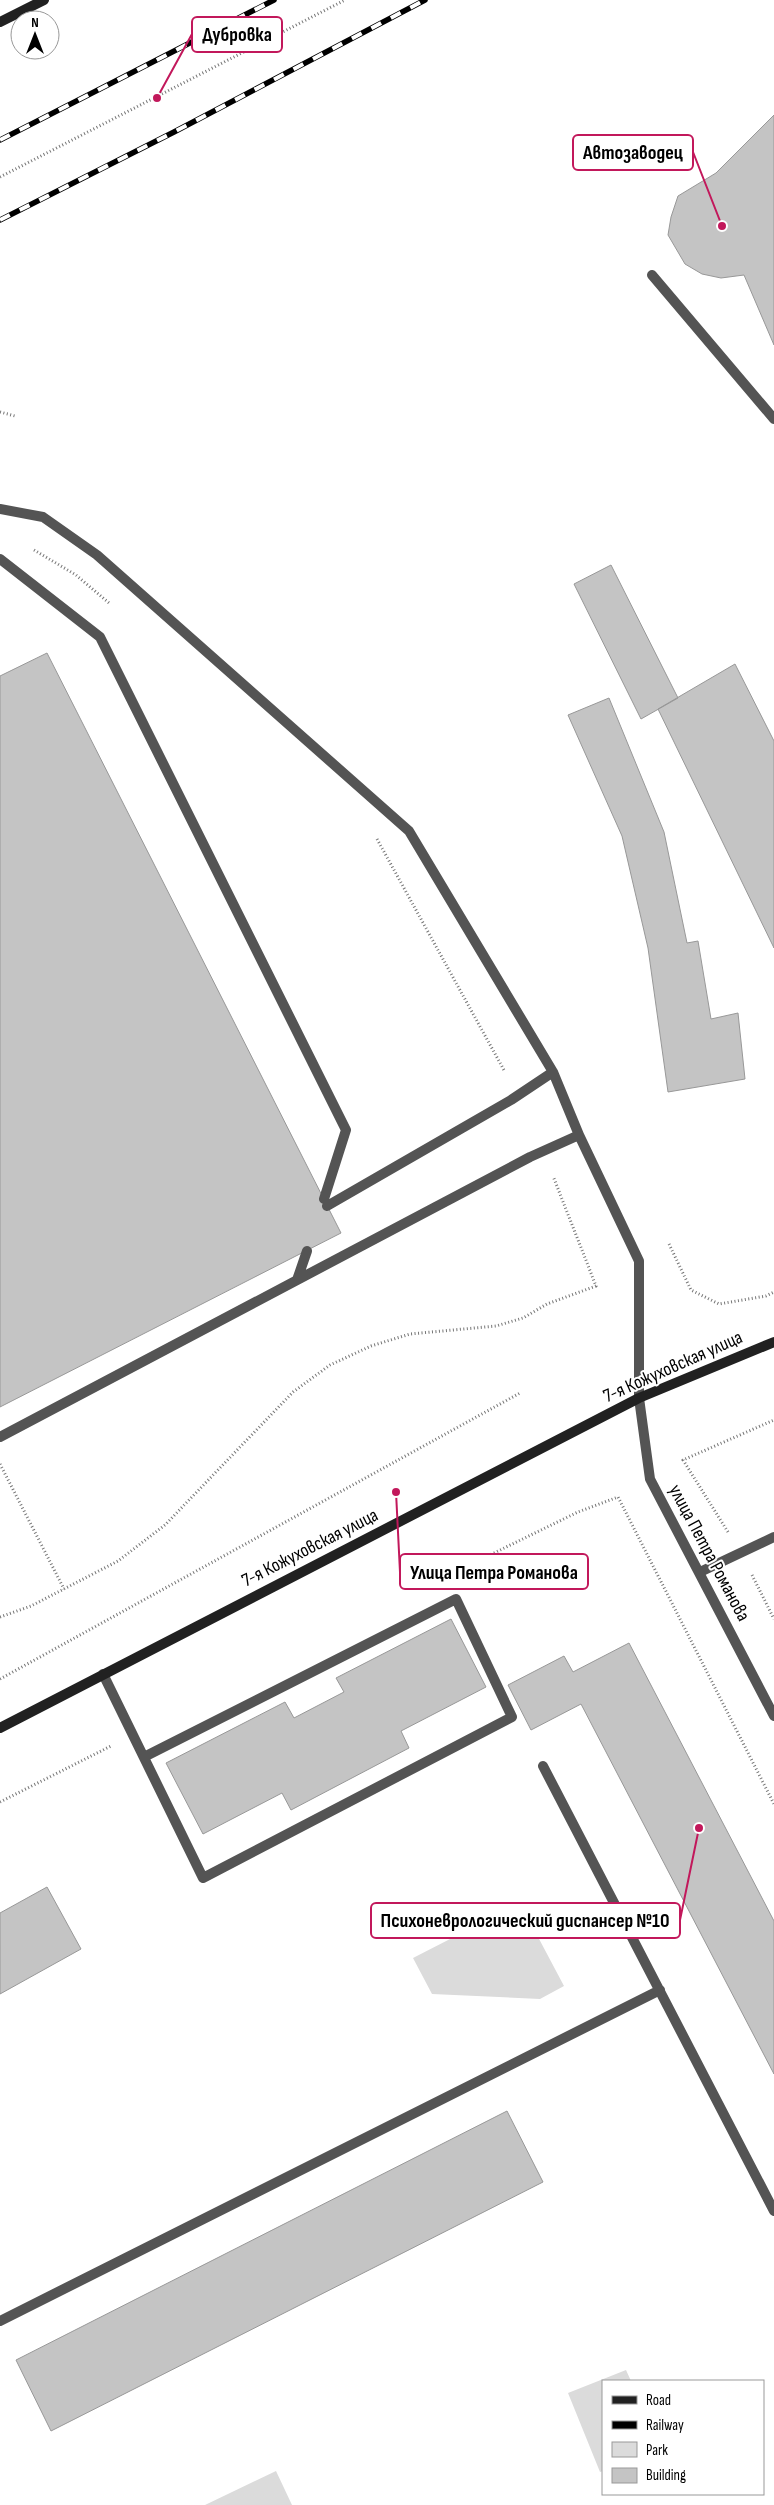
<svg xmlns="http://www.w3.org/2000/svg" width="774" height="2505" font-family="'Sofia Sans Condensed',sans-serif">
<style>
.green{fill:#dbdbdb}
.building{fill:#c4c4c4;stroke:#989898}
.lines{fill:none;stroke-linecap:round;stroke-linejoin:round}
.path{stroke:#767676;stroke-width:3;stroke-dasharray:1 2.5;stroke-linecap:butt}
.lane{stroke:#545454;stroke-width:10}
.street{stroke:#545454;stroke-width:10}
.secondary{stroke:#212121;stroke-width:10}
.rail-casing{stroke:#000;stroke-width:5.5}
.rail{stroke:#fff;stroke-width:4;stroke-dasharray:11;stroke-linecap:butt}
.labels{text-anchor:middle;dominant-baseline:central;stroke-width:4;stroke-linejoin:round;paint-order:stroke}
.street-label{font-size:19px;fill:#000;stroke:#fff}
.leader{fill:none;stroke:#c2185b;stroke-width:2}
.callout-dot{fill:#c2185b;stroke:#fff;stroke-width:2}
.callout{fill:#fff;stroke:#c2185b;stroke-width:2}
.callout-label{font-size:20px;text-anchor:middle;font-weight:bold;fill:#000}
</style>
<rect width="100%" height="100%" fill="#fff"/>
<path class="green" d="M520 1903 564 1986 540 1999 432 1994 413 1958Z
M626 2370 631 2381H603V2471L600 2472 568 2393Z
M276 2471 292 2505H205Z"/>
<path class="building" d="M774 115V345L744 275 721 278 702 274 685 264 668 235 671 217 678 196 716 173Z
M611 565 678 698 641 719 574 584Z
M47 653 341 1233 0 1407V676Z
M735 664 774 741V948L658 709Z
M609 698 664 832 687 943 698 941 711 1019 738 1013 745 1079 668 1092 648 948 622 836 568 715Z
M451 1619 486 1687 401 1731 409 1748 291 1810 282 1793 203 1834 166 1763 285 1702 294 1718 344 1692 336 1678Z
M629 1643 774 1921V2074L581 1704 531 1730 508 1685 564 1656 573 1672Z
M47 1887 81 1949 0 1994V1913Z
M507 2111 543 2182 51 2431 16 2360Z"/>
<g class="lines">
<path class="path" d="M0 177 345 0
M0 412 15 416
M34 550 76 575 109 603
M377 839 505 1072
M669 1244 691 1290 719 1304 766 1296 774 1292
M0 1464 64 1589
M728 1532 683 1460 774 1420
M453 1573 578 1512 618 1497 774 1804
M752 1575 774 1619
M0 1617 31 1606 118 1561 165 1525 293 1392 330 1365 371 1346 410 1334 496 1326 523 1318 547 1304 596 1286 553 1176
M0 1679 520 1393
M0 1802 111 1746"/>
<path class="lane" d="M652 275 774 419
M0 509 43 517 97 555 409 831 553 1072 579 1135 639 1261V1398
M0 559 100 637 346 1130 324 1199
M327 1206 511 1100 553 1072
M297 1280 307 1251
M0 1437 530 1157 579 1135
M700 1572 774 1537
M103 1674 203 1878 512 1717 456 1599 144 1757
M543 1766 774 2211
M0 2321 660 1990"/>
<path class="street" d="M639 1398 650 1479 774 1716"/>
<path class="secondary" d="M0 22 44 0
M0 1728 639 1398 774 1342"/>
<g class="rail-casing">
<path id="rail" d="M0 140 274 0
M0 220 174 132 425 0"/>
</g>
<use href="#rail" class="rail"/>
</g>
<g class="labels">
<g class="street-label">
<text transform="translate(673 1367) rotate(-24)">7-я Кожуховская улица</text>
<text transform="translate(310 1548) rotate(-27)">7-я Кожуховская улица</text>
<text transform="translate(709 1553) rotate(62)">улица Петра Романова</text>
</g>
</g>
<path class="leader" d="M157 98L192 34M722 226L693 152M396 1492L400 1572M699 1828L680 1920"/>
<g class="callout-dot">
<circle cx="157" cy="98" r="5"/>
<circle cx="722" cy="226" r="5"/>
<circle cx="396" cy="1492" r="5"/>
<circle cx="699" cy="1828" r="5"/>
</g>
<g class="callout">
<rect x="192" y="17" width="90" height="35" rx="5"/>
<rect x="573" y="135" width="120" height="35" rx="5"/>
<rect x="400" y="1554" width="188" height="35" rx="5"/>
<rect x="371" y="1903" width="309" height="35" rx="5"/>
</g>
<g class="callout-label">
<text x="237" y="41">Дубровка</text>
<text x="633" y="159">Автозаводец</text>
<text x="494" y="1579">Улица Петра Романова</text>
<text x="525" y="1927">Психоневрологический диспансер №10</text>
</g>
<rect x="602" y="2380" width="162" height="115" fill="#ffffff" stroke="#999999"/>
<rect x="612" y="2396" width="25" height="8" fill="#212121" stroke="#999999"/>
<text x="646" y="2405" font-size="15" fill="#000000">Road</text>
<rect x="612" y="2421" width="25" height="8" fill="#000000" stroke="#999999"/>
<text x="646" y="2430" font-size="15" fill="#000000">Railway</text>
<rect x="612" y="2442" width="25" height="15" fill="#dbdbdb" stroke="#999999"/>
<text x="646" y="2455" font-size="15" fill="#000000">Park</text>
<rect x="612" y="2468" width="25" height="15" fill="#c4c4c4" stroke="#999999"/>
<text x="646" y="2480" font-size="15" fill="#000000">Building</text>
<g transform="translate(35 35)"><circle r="24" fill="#ffffff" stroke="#999999"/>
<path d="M0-4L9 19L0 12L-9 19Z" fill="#000000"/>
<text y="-8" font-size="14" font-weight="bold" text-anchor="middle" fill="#000000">N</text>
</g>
</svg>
